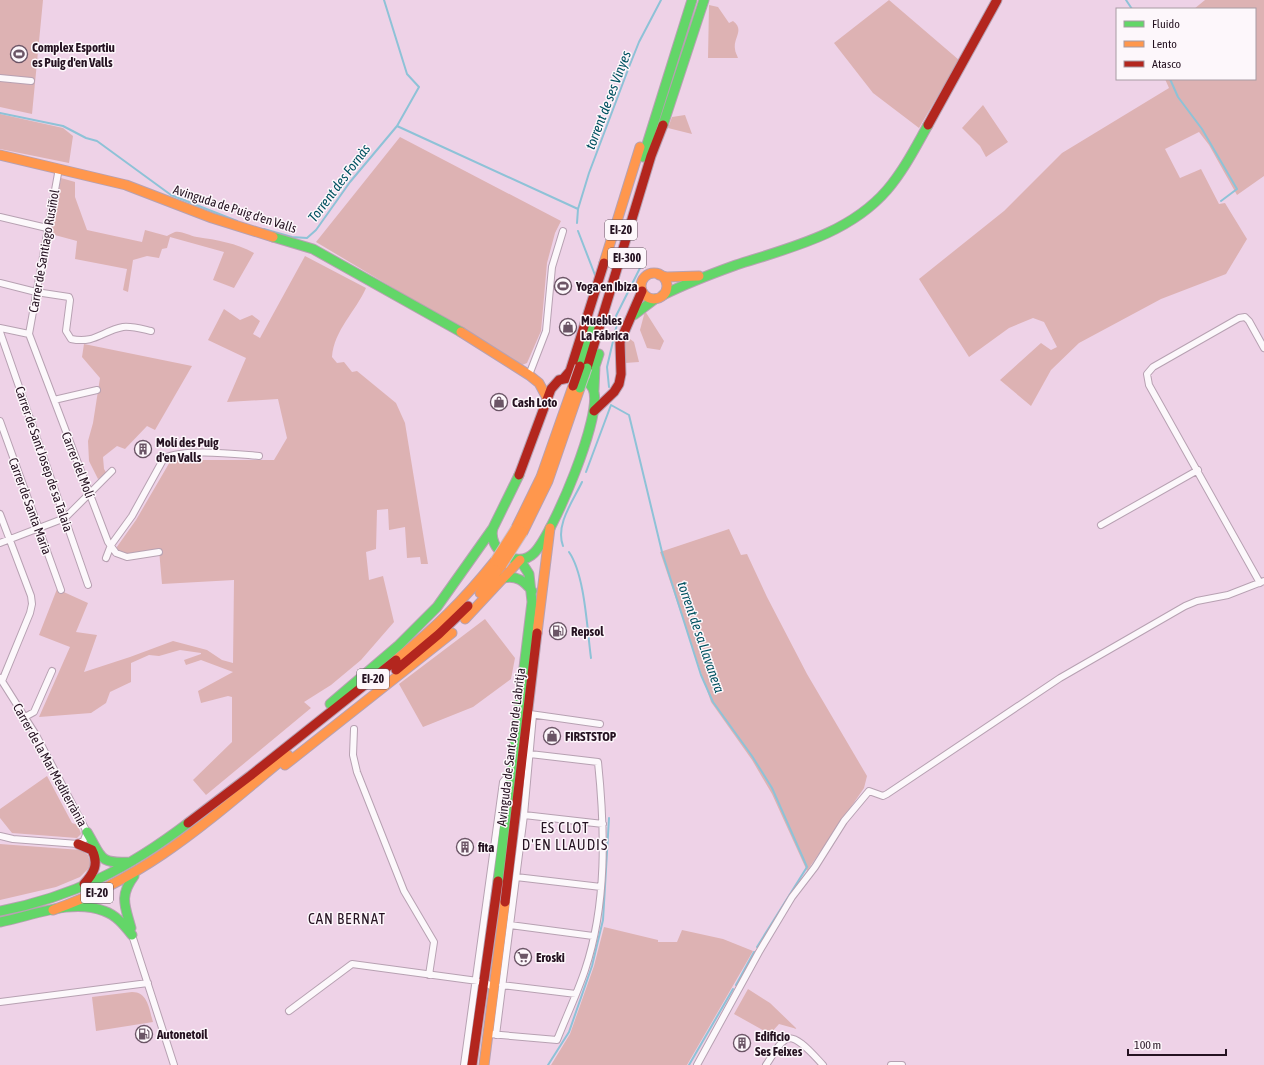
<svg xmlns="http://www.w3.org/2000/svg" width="1264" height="1065" font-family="'Asap Condensed',sans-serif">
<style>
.green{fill:#ddb2b3}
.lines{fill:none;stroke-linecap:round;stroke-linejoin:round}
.stream{stroke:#8ec2d7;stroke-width:2}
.street-casing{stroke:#b7a1b2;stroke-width:8}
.fast-casing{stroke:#b7a1b2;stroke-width:11}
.slow-casing{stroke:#b7a1b2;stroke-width:11}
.jam-casing{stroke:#b7a1b2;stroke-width:11}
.street{stroke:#fcf8fb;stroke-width:6}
.fast{stroke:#63d668;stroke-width:9}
.slow{stroke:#ff974d;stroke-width:9}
.jam{stroke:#b3261e;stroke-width:9}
.fast-bridge-casing{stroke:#c9bbc6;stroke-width:11;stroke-linecap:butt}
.slow-bridge-casing{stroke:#c9bbc6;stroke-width:11;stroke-linecap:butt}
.jam-bridge-casing{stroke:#c9bbc6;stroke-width:11;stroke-linecap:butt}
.fast-bridge{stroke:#63d668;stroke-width:9}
.slow-bridge{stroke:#ff974d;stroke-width:9}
.jam-bridge{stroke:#b3261e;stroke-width:9}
.labels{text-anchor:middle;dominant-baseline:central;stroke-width:3;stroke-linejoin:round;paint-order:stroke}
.shield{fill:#fdf7fb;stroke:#665762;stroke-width:1}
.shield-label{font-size:12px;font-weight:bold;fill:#251221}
.poi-label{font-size:13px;font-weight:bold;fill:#251221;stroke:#fdf7fb;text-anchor:start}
.street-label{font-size:13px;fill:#251221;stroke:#fdf7fb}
.water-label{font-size:14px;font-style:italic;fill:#005160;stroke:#fdf7fb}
.quarter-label{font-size:15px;letter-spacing:1px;fill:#251221;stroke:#fdf7fb}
</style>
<rect width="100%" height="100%" fill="#eed2e7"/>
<path class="green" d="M0 0H43L32 114 0 107Z
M889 0 959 60 919 128 873 93 834 43Z
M1205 0H1264V176L1237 195 1209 145 1199 132 1165 149 1180 178 1201 169 1219 204 1225 203 1247 239 1226 274 1161 299 1079 343 1051 370 1031 406 1000 380 1041 343 1051 350 1057 347 1044 322 1033 318 1009 328 969 357 919 279 1004 211 1062 153 1169 88 1165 79H1255V9H1194Z
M709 5 718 7 729 23 733 21C745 30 733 38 735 49 735 52 737 55 738 58H708Z
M983 105 1008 142 986 157 980 146 962 128Z
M0 114 63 128 73 136 69 163 0 149Z
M685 115 692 134 668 128 672 117Z
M400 137 561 221 555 233 547 263 541 331 527 363 522 365 316 242Z
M61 178 75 182V197L87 230 142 242 145 230 167 236C169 235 172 233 175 232 183 231 189 236 197 237 217 240 236 243 254 253L234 288 213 280 224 252 170 237 167 248 162 249 159 258 147 256 133 260 128 292 123 290 127 269 75 259 77 241 51 234Z
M305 256 366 288C356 311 334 330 332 357L337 363 344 362 352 372 357 371 396 403 405 423 428 564H421L420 557 407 558 405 527 389 530 388 509 377 510 376 549 366 552 369 580 383 576 394 622 361 660 331 685 304 702 311 708 206 795 193 780 232 742V697L228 696 201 703 198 691 233 672 201 660 186 665 184 660 201 654V653L180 650 159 656 149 655 131 663V682L110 692 106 703 91 713 39 717 70 647 39 635 57 589 88 603 76 632 97 635 84 672 130 657 173 641 207 650 222 660 233 663 234 580 162 584 159 550 126 556 114 551 136 520 171 460H274L287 438 278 399 227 402 246 358 208 340 224 309 240 320 252 315 260 321 253 334 260 338Z
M645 311 664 341 660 350 647 348 640 330Z
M630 339 634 342 639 362 625 363V342Z
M84 344 192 366 155 430 147 426 125 449 117 446 103 457 104 469 107 474 98 479 89 461 88 441 93 423 100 378 82 357Z
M729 529 741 555 747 554 767 597 807 674 867 776 864 788 807 871 772 794 752 760 711 702 660 552Z
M485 619 515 658 511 679 473 707 423 727 399 684Z
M47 776 72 823 78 825 81 834 77 838 12 833 0 818V809Z
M0 844 81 850 88 855 91 866 80 877 56 887 0 900Z
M604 927 658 940V942H677L682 930 723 939 753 951 687 1065H551L570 1034 594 966Z
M748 989 770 1003 797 1029 779 1024 770 1034 734 1014Z
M132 992C148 992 149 1009 153 1022L96 1031 92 997Z"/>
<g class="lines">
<path class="stream" d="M384 0 407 74 419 87 397 126
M1126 0 1132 9
M1170 79 1178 97 1202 129 1237 189 1221 201
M0 113 63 126 86 138 97 141 171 195 237 221
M577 223 578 209 589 173 629 67 639 42 661 0
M264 229 292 237 307 238 316 230 350 182 397 126 578 209
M578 231 595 275
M609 387 607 367 617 324 616 316 640 268
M586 472 611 405 629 415 662 552 701 675 713 702 752 756 772 788 807 867 757 947
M563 546C555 525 573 501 582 482
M569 552C585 575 587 629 591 658
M736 985 754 952
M548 1065 569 1032 592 966 603 920 609 818
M689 1065 733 989"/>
<g class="street-casing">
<path id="street" d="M0 78 31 81
M59 168 29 334 108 542 116 553 127 557 159 552
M0 217 47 228
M0 283 36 292 69 297 70 300 66 331 71 339C95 344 102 331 123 327 132 326 142 329 151 331
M0 328 29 334
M0 332 88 585
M529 375 546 331 552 267 563 231
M54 400 97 390
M0 421 61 590
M0 514 31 596 32 604 30 613 2 681
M1101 525 1198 470
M0 543 65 518 112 471
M106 558 111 545 132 516 164 458C187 448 234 454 259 456
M1260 583 1149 385 1147 374 1153 367 1239 318 1245 317 1249 321 1264 348
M0 678 36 735 87 832 84 840 78 844 13 839 0 836
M530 714 600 724
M25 717 34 712 52 671
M354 729 353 755 357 772 404 891 434 942 429 975
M524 815 603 824
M516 877 601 887
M510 925 593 936
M132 935 174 1065
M502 985 576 994
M0 1002 148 983
M289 1011 352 964 485 982 495 989
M489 1034 557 1040C566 1017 577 994 585 970 607 904 605 830 598 762L530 754
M496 1035 524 815 533 715
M464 1065 503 782 512 771
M697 1065 759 952 792 897 815 867 844 821 869 791 883 796 887 794 1060 678 1185 606 1197 601 1228 595 1264 581
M766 1065C772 1057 777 1045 785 1040 795 1031 816 1058 823 1065
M891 1065H902"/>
</g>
<g class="fast-casing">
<path id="fast" d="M663 125 704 0
M643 157 692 0
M273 237 313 249 461 332
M663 295C687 283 711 274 736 265 789 248 849 234 887 190 904 170 915 148 928 125
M634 315 655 299
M580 366 593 323
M594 390 595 366 599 354
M519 475 493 528C487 550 517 570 534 553 553 534 604 413 593 389 590 381 581 379 573 377
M503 578C517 575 524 581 532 591
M330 704 399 645 437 607 493 528
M87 832C102 857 98 864 130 862
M498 881 532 602 529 574 520 560
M0 911C73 897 129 868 188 823
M0 922C32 916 72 898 104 911 116 915 124 925 132 935
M131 928C125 906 119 896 134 876"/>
</g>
<g class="slow-casing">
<path id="slow" d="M0 155 126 185 212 218 273 237
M604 263 640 147
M641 286a13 13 0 1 1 26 0a13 13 0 1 1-26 0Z
M659 275 667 277 699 276
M461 332 529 375 539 383 547 398
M516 528 541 477 573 386
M523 532 548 481 580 388
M480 593 502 565
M465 619 520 560
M537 633 550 528
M396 660C435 628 463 601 495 561
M285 765 452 633
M53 910C150 876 210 819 288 755
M484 1065 505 902"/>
</g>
<g class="jam-casing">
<path id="jam" d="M928 125 997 0
M587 368 651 156 663 125
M564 378 570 371 604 263
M594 411 614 392 619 384 621 374 620 342 642 291
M519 475 551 389 559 380 573 377
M396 670 439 634 468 606
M188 823 250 776 396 660
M78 844 92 850C99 864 94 873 84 884
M505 902 537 633
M472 1065 498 881"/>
</g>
<use href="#street" class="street"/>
<use href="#fast" class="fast"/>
<use href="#slow" class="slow"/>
<use href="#jam" class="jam"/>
<g class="fast-bridge-casing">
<path id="fast-bridge" d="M580 388 587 368"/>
</g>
<g class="slow-bridge-casing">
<path id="slow-bridge" d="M495 561 516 528
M502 565 523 532"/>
</g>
<g class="jam-bridge-casing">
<path id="jam-bridge" d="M573 386 580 366"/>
</g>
<use href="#fast-bridge" class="fast-bridge"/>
<use href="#slow-bridge" class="slow-bridge"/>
<use href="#jam-bridge" class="jam-bridge"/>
</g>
<defs>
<g id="stadium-ring" transform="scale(0.9)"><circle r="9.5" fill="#fdf7fb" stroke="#6b5566" stroke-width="1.5"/><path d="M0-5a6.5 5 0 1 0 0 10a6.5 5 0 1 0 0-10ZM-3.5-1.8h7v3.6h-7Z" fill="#6b5566"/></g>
<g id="shop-ring" transform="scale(0.9)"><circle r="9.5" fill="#fdf7fb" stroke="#6b5566" stroke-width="1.5"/><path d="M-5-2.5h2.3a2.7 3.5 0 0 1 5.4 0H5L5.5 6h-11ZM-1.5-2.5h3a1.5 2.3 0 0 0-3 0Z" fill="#6b5566"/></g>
<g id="building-ring" transform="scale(0.9)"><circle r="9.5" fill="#fdf7fb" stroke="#6b5566" stroke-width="1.5"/><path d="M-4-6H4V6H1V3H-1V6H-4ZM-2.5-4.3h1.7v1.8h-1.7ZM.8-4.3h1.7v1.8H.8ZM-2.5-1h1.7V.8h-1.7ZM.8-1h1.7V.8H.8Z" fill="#6b5566"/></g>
<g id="fuel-ring" transform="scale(0.9)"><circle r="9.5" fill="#fdf7fb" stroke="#6b5566" stroke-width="1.5"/><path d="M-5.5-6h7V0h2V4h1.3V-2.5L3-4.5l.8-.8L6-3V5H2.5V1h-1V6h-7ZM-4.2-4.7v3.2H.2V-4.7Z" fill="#6b5566"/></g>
<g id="supermarket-ring" transform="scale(0.9)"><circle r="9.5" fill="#fdf7fb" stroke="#6b5566" stroke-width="1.5"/><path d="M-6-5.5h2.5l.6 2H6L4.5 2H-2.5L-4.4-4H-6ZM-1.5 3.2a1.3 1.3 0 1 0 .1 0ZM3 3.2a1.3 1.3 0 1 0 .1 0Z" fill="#6b5566"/></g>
</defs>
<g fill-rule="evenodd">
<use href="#stadium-ring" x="19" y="54"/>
<use href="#stadium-ring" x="563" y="286"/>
<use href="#shop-ring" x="568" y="327"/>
<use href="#shop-ring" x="499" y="402"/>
<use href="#building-ring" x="143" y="449"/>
<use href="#fuel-ring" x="558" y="631"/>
<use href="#shop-ring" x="552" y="736"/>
<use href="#building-ring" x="465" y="847"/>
<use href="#supermarket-ring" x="523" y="957"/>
<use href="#fuel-ring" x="144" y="1034"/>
<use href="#building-ring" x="742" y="1043"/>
</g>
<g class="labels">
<g class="shield">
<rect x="605" y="220" width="32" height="20" rx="3"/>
<rect x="608" y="248" width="38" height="20" rx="3"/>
<rect x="357" y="669" width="32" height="20" rx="3"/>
<rect x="81" y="883" width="32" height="20" rx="3"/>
</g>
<g class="shield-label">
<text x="621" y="230">EI-20</text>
<text x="627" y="258">EI-300</text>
<text x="373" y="679">EI-20</text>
<text x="97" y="893">EI-20</text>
</g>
<g class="poi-label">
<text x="32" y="47">Complex Esportiu<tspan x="32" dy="15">es Puig d'en Valls</tspan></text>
<text x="576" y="286">Yoga en Ibiza</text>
<text x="581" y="320">Muebles<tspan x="581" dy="15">La Fábrica</tspan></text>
<text x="512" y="402">Cash Loto</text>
<text x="156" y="442">Molí des Puig<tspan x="156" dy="15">d'en Valls</tspan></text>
<text x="571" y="631">Repsol</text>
<text x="565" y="736">FIRSTSTOP</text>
<text x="478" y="847">fita</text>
<text x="536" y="957">Eroski</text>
<text x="157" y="1034">Autonetoil</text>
<text x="755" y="1036">Edificio<tspan x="755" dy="15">Ses Feixes</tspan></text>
</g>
<g class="street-label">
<text transform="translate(235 209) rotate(18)">Avinguda de Puig d'en Valls</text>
<text transform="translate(44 251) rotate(-80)">Carrer de Santiago Rusiñol</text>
<text transform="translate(44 459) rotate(71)">Carrer de Sant Josep de sa Talaia</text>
<text transform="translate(78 465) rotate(69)">Carrer del Molí</text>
<text transform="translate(30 506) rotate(70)">Carrer de Santa Maria</text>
<text transform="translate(511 747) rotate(-83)">Avinguda de Sant Joan de Labritja</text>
<text transform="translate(50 765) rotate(61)">Carrer de la Mar Mediterrània</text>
</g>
<g class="water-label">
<text transform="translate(608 100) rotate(-69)">torrent de ses Vinyes</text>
<text transform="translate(339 183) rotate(-53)">Torrent des Fornàs</text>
<text transform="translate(701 637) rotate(71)">torrent de sa Llavanera</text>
</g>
<g class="quarter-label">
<text x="565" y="827">ES CLOT<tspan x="565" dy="17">D'EN LLAUDIS</tspan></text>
<text x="347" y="918">CAN BERNAT</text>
</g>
</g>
<rect x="1116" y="8" width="140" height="72" fill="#fdf7fb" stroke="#a79ba4"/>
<rect x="1124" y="21" width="20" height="6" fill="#63d668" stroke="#a79ba4"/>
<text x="1152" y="28" font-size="12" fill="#251221">Fluido</text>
<rect x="1124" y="41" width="20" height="6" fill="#ff974d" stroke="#a79ba4"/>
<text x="1152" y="48" font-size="12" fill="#251221">Lento</text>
<rect x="1124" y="61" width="20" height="6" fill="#b3261e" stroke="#a79ba4"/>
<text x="1152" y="68" font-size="12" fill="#251221">Atasco</text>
<path d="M1128 1049v6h98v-6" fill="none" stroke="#251221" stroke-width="2"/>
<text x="1134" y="1049" font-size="12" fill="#251221" stroke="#fdf7fb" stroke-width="3" paint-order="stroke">100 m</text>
</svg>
